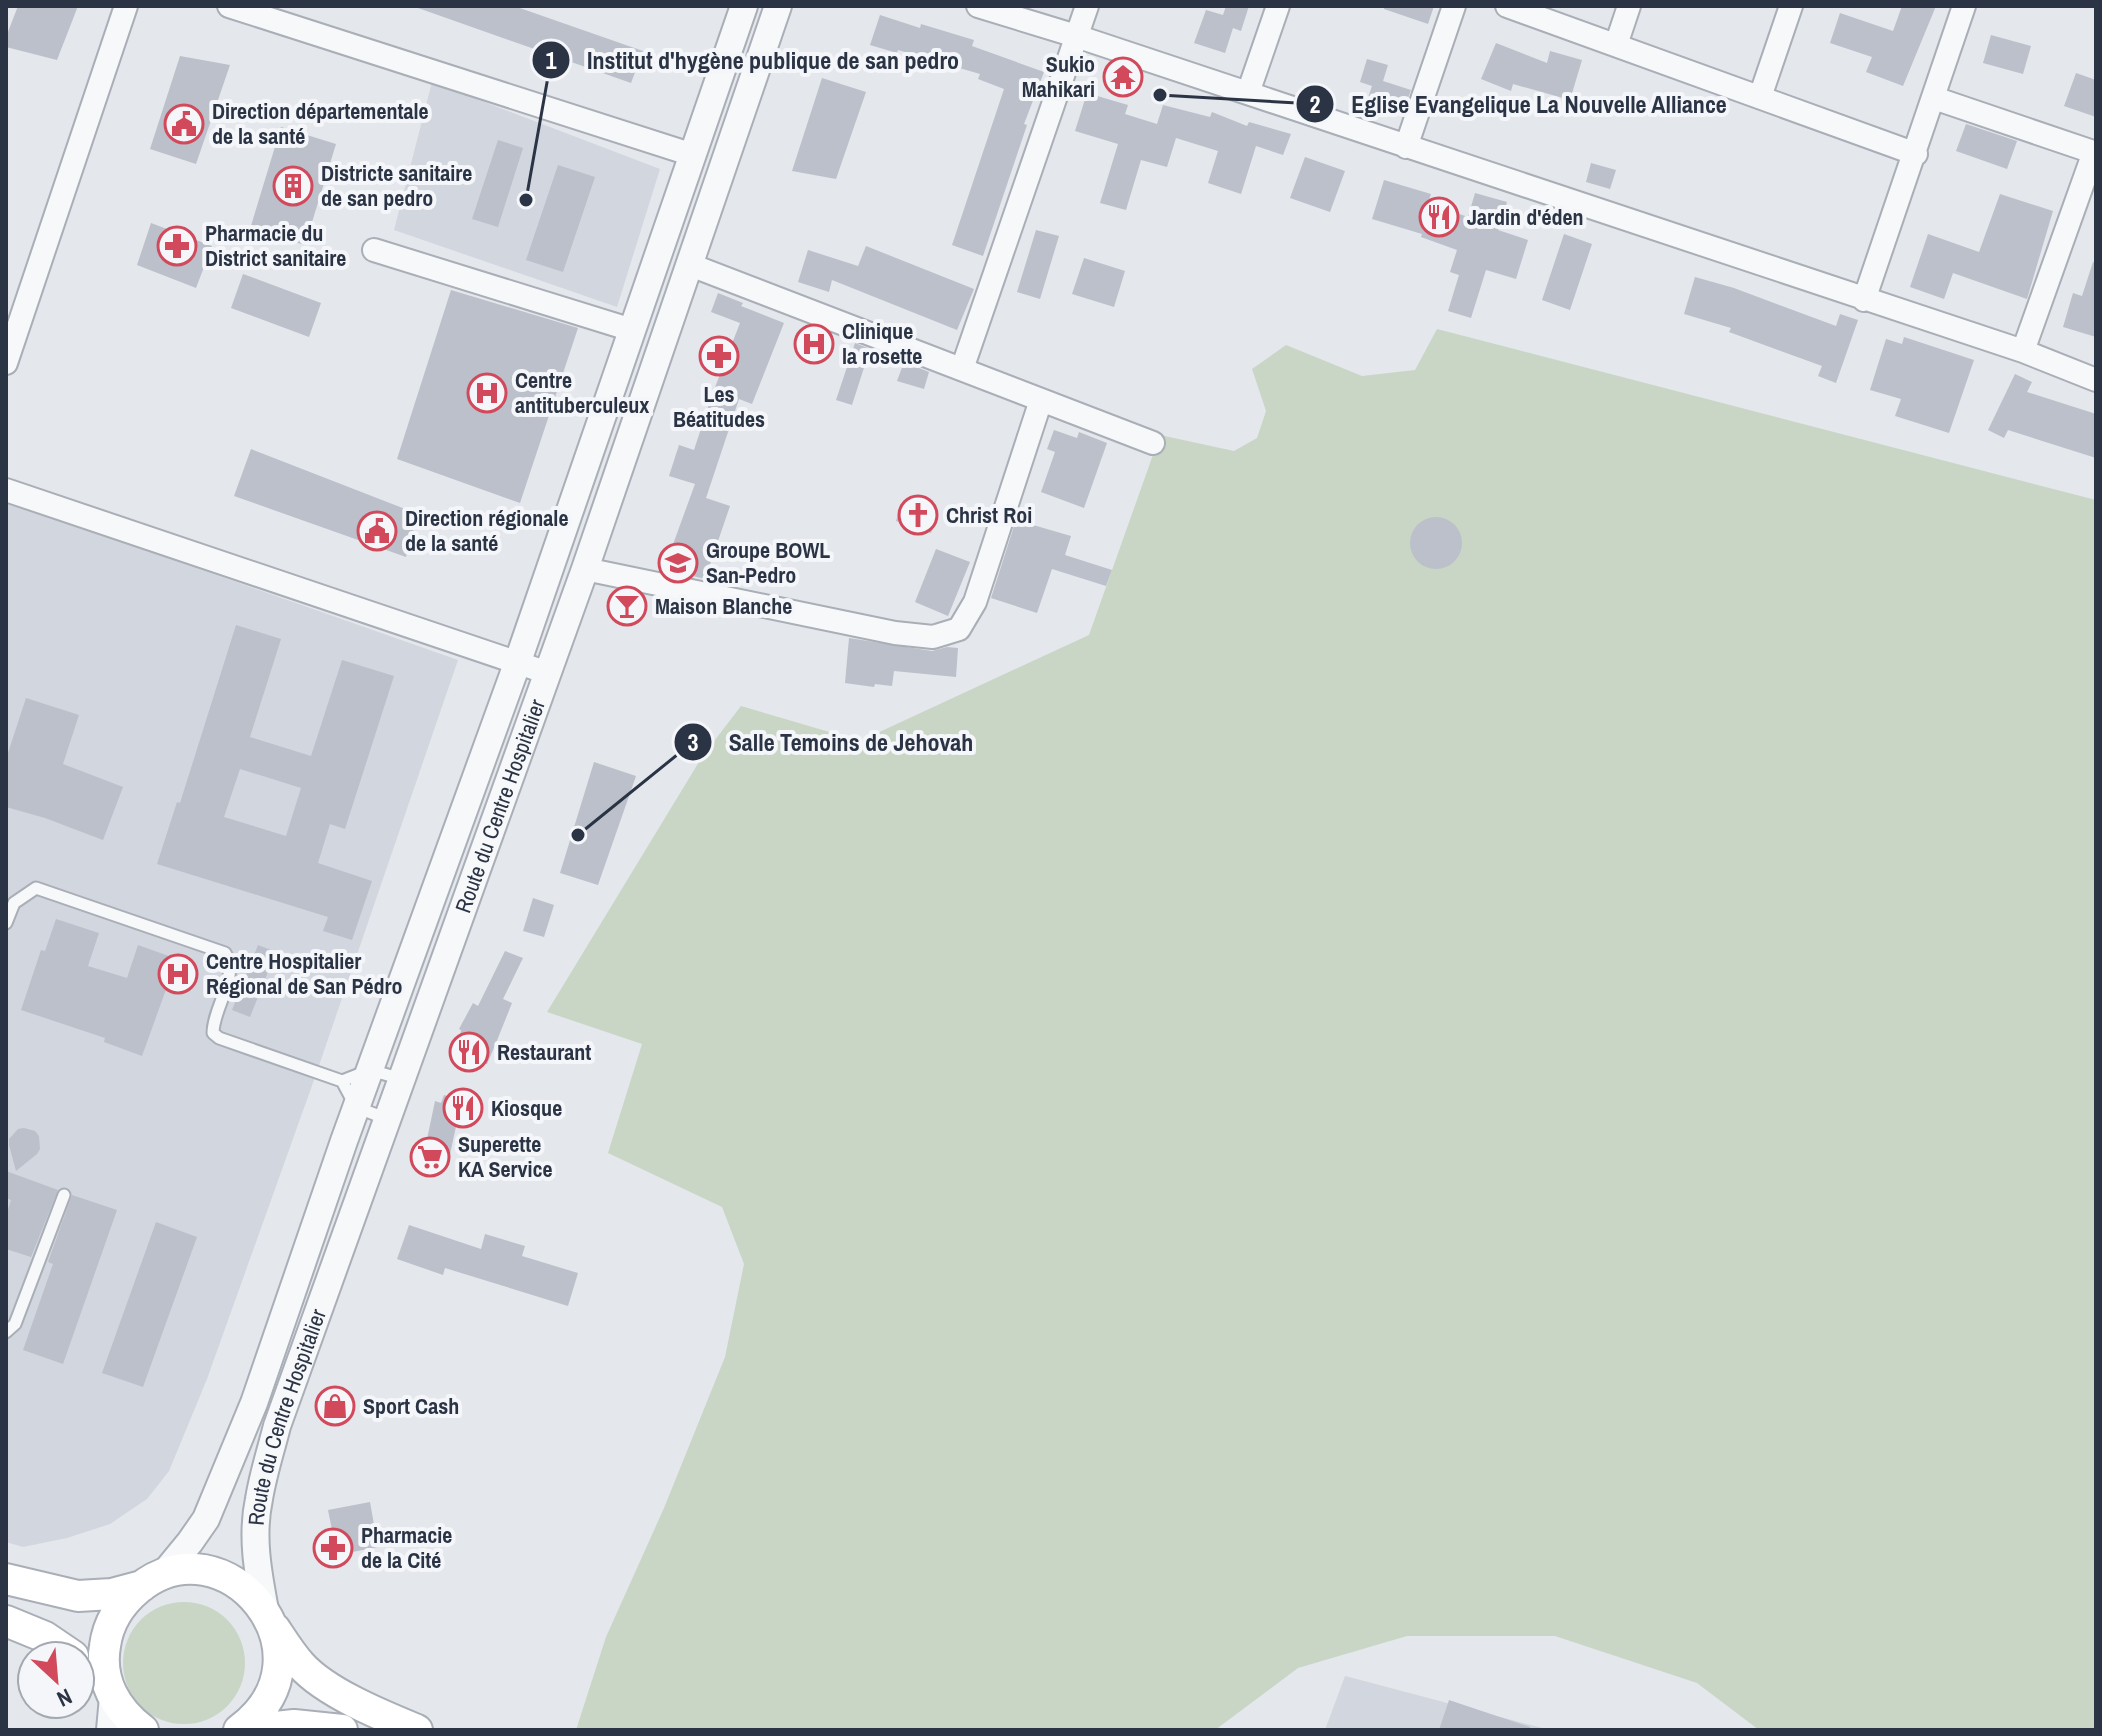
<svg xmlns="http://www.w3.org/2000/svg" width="2102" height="1736" font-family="'Archivo Narrow',sans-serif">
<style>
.built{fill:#d2d6de}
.green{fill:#c9d6c5}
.building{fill:#bbc0ca;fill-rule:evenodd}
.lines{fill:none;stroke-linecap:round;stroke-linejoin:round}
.service-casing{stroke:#a9aeb7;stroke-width:15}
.minor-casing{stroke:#a9aeb7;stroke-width:26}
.tertiary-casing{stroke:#a9aeb7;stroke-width:30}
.secondary-casing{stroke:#a9aeb7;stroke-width:34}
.service{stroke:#f7f8fa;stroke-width:11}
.minor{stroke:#f7f8fa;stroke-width:22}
.tertiary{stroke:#f7f8fa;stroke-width:26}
.secondary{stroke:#fff;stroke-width:30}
.labels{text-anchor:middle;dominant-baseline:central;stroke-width:8;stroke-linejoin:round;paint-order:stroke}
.poi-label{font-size:22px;font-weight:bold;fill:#2b3445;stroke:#f4f6f9;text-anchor:start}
.street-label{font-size:22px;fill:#2b3445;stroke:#f4f6f9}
.leader{fill:none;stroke:#2b3445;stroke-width:3}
.callout-dot{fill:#2b3445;stroke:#f4f6f9;stroke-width:3}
.mark-label{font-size:24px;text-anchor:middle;font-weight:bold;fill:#fff}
.callout-label{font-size:24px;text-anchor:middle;font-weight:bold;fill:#2b3445;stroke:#f4f6f9;stroke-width:8;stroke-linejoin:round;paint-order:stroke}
</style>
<rect width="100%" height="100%" fill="#e4e7ec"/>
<path class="built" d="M432 82 660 169 617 307 394 230Z
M6 501 458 660 314 1080 207 1379 169 1471 147 1499 110 1524 67 1538 23 1547 6 1542Z
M1345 1676 1550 1730H1325Z"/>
<path class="green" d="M1437 329 2096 500V1730H1759L1697 1683 1555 1636H1407L1298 1668 1215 1730H576L606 1637 664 1508 725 1357 744 1264 722 1207 608 1153 642 1044 547 1012 702 757 741 706 860 741 1089 635 1160 435 1234 451 1257 438 1266 411 1252 369 1286 345 1362 376 1415 370Z
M123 1663a61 61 0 1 1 122 0a61 61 0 1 1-122 0Z"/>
<path class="building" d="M18 6H78L57 60 6 47V37Z
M419 6H514L643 51 631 83 418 8Z
M1226 6H1249L1241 31 1233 28 1225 53 1194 43 1206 10 1223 15Z
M1384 6H1434L1428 24 1384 9Z
M1902 6H1936L1903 86 1866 72 1872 57 1830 43 1840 13 1893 31Z
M880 15 920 28 921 24 974 40 972 46 1044 72 1024 124 1027 125 983 256 952 245 1004 89 978 79 980 74 898 50 897 53 870 45Z
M1991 35 2031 46 2023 74 1983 63Z
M1496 43 1547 63 1550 51 1582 60 1570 100 1513 84 1511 91 1481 79Z
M180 56 230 65 196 164 150 149Z
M1367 59 1388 65 1383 81 1411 90 1402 115 1366 104 1372 86 1360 82Z
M2076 73 2096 80V117L2064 106Z
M822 78 866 92 836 179 792 171Z
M1087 93 1128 105 1125 114 1157 124 1163 105 1210 117 1212 112 1247 126 1249 122 1291 134 1283 155 1256 146 1241 194 1208 183 1218 151 1176 138 1167 167 1141 160 1126 210 1100 203 1118 144 1075 131Z
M1966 124 2017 141 2007 169 1956 151Z
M281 127 336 144 305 245 250 229Z
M498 140 523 148 498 227 472 219Z
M1305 157 1345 171 1330 212 1290 198Z
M1591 163 1616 170 1610 189 1586 182Z
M558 165 595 177 563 272 526 260Z
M1384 180 1431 194 1428 203 1468 217 1475 193 1507 202 1498 230 1528 240 1516 279 1486 270 1471 318 1448 311 1459 275 1450 272 1457 250 1421 237 1422 234 1372 219Z
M2000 194 2053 211 2027 299 1953 273 1944 299 1910 287 1928 234 1979 252Z
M151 223 212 246 196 288 137 265Z
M1036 230 1059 236 1040 299 1017 292Z
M1564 234 1592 244 1570 310 1542 300Z
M866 246 974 289 957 330 832 280 829 292 798 282 808 250 858 266Z
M1084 258 1125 271 1114 307 1072 294Z
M2093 262 2096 263V337L2063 327 2073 293 2082 296Z
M243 274 321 303 309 337 231 308Z
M1695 277 1734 288 1836 326 1840 314 1858 320 1836 383 1818 376 1822 366 1729 332 1731 328 1684 314Z
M451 290 578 328 520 503 397 459Z
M718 293 743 303 741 306 784 323 752 404 739 399 706 498 730 506 705 579 664 569 695 484 669 476 679 445 694 450 712 395 740 323 711 312Z
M1904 337 1974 360 1949 433 1895 416 1901 399 1870 390 1886 339 1902 344Z
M855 343 870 349 852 405 836 400Z
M904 362 929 372 924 389 897 381Z
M2015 374 2032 382 2027 392 2096 414V458L2008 430 2004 438 1988 430Z
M1054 430 1077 438 1079 432 1107 443 1084 508 1041 492 1055 452 1047 449Z
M251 449 418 514 406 557 234 496Z
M901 506 936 518 931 533 896 521Z
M1410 543a26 26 0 1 1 52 0a26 26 0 1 1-52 0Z
M1016 520 1071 536 1065 555 1112 570 1106 586 1052 569 1037 613 991 598Z
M936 549 970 562 948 616 915 602Z
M236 625 281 639 250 737 311 756 342 660 394 676 345 829 330 824 318 863 372 881 352 940 323 931 328 917 157 864 177 802 180 803ZM240 769 301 788 286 836 224 817Z
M849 638 932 651 947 647 958 648 956 677 894 671 892 686 875 684 874 687 845 683Z
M26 698 79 715 63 764 123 787 103 840 45 818 6 807V759Z
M594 762 636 776 598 885 560 873Z
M533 898 554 905 544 937 523 931Z
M56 919 99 933 88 966 127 978 138 945 177 959 142 1056 104 1042 105 1038 21 1010 41 950 45 951Z
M258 945 276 952 250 1017 232 1010Z
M505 951 523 958 503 999 512 1003 496 1043 487 1064 457 1059 461 1030 459 1029 473 1003 478 1006Z
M444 1095 479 1106 472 1127 457 1122 447 1168 422 1163 435 1101 441 1103Z
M24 1128 35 1131 39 1136 40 1149 37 1154 16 1171 9 1145V1139L18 1129Z
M6 1171 58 1190 31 1257 6 1249V1216L11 1200 6 1198Z
M72 1195 117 1210 63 1364 23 1350 53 1264 48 1262Z
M156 1222 197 1237 143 1387 102 1373Z
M409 1225 481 1249 485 1234 525 1246 522 1256 578 1273 568 1306 445 1268 443 1275 397 1259Z
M370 1502 378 1547 337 1555 328 1510Z
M1449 1700 1530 1727V1730H1439Z"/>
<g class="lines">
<g class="service-casing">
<path id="service" d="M6 923 14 903 36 888 225 953C240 977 213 1007 213 1033L219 1038 342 1081 370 1070 402 1079
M342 1081 356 1107 387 1119
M6 1332 15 1324 64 1195"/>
</g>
<g class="minor-casing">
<path id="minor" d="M229 6 693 155
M978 6 1076 36 2023 351 2096 380
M1507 6 1916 154
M1616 45 1629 6
M1248 93 1278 6
M1760 97 1791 6
M1934 98 2096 153
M1406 147 1454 6
M374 250 632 330
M688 264 1153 443
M1864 300 1964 6
M2023 351 2094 152
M6 363 126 6
M962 369 1087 6
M6 490 548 673
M585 569 895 633 933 637 959 629 975 602 1041 400"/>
</g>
<g class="tertiary-casing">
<g id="tertiary">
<path d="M162 1576 190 1542 206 1519 254 1403 344 1141 517 664 744 6"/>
<path id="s1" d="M265 1610C258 1573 251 1536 259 1499 263 1474 271 1450 277 1426L585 569 778 6"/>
<path d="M110 1730 113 1697"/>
</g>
</g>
<g class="secondary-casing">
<path id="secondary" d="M6 1579 78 1596 112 1594 142 1586
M6 1621 45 1637 73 1656
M275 1629C283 1641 291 1654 301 1665 326 1693 383 1716 417 1730
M143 1730C116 1710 99 1680 105 1646 108 1623 120 1604 138 1589 224 1517 341 1655 239 1730
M249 1730 294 1725 342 1730"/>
</g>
<use href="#service" class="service"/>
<use href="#minor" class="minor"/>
<use href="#tertiary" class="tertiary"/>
<use href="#secondary" class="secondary"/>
</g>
<defs>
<g id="temple-ring" transform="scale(2)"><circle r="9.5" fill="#f4f6f9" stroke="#d1495b" stroke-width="1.5"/><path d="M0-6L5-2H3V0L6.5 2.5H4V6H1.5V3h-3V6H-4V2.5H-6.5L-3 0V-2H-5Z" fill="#d1495b"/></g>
<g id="civic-ring" transform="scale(2)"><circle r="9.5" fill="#f4f6f9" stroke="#d1495b" stroke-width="1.5"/><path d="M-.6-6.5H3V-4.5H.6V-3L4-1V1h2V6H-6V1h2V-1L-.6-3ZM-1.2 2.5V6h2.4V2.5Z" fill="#d1495b"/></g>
<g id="building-ring" transform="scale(2)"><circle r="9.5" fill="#f4f6f9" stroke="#d1495b" stroke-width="1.5"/><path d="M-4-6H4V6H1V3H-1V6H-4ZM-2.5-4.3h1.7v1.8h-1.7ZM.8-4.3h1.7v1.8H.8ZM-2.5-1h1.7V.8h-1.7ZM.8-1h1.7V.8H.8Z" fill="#d1495b"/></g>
<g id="restaurant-ring" transform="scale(2)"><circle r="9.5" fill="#f4f6f9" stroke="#d1495b" stroke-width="1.5"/><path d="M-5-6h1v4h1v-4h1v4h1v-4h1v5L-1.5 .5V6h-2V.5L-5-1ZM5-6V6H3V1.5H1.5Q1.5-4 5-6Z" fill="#d1495b"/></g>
<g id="pharmacy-ring" transform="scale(2)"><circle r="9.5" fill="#f4f6f9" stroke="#d1495b" stroke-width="1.5"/><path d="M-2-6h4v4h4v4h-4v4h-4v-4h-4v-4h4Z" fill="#d1495b"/></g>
<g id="hospital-ring" transform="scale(2)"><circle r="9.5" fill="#f4f6f9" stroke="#d1495b" stroke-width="1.5"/><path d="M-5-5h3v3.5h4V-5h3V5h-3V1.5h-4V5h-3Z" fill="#d1495b"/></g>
<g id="church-ring" transform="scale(2)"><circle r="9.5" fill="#f4f6f9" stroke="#d1495b" stroke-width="1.5"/><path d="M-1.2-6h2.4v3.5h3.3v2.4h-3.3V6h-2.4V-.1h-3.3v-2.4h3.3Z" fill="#d1495b"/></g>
<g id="university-ring" transform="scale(2)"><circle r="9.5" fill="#f4f6f9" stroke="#d1495b" stroke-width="1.5"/><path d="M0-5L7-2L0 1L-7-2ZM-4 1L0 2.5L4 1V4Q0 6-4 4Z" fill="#d1495b"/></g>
<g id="bar-ring" transform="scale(2)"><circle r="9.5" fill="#f4f6f9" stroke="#d1495b" stroke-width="1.5"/><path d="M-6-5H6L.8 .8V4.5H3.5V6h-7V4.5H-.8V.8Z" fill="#d1495b"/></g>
<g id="supermarket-ring" transform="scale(2)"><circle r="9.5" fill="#f4f6f9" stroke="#d1495b" stroke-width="1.5"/><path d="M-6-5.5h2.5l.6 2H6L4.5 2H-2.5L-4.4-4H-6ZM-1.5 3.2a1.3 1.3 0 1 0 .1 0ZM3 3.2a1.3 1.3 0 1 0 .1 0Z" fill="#d1495b"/></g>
<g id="shop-ring" transform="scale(2)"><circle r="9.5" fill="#f4f6f9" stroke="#d1495b" stroke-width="1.5"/><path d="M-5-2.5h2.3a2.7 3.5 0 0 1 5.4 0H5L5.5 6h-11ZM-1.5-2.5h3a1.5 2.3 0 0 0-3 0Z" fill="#d1495b"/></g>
</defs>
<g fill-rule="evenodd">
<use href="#temple-ring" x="1123" y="77"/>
<use href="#civic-ring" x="184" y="124"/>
<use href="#building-ring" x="293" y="186"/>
<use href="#restaurant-ring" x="1439" y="217"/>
<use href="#pharmacy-ring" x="177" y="246"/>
<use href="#hospital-ring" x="814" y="344"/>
<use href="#pharmacy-ring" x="719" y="356"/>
<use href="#hospital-ring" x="487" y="393"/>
<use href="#church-ring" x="918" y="515"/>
<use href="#civic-ring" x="377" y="531"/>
<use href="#university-ring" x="678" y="563"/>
<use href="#bar-ring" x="627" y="606"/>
<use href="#hospital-ring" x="178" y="974"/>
<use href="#restaurant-ring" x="469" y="1052"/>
<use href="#restaurant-ring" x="463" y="1108"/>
<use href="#supermarket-ring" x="430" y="1157"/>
<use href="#shop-ring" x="335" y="1406"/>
<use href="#pharmacy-ring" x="333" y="1548"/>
</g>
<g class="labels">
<g class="poi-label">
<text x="1095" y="64" text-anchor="end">Sukio<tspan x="1095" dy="25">Mahikari</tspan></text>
<text x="212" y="111">Direction départementale<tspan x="212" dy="25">de la santé</tspan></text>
<text x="321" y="173">Districte sanitaire<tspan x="321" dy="25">de san pedro</tspan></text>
<text x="1467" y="217">Jardin d'éden</text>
<text x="205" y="233">Pharmacie du<tspan x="205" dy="25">District sanitaire</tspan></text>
<text x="842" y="331">Clinique<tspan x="842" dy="25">la rosette</tspan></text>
<text x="515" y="380">Centre<tspan x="515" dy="25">antituberculeux</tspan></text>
<text x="719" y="394" text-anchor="middle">Les<tspan x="719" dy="25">Béatitudes</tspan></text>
<text x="946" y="515">Christ Roi</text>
<text x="405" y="518">Direction régionale<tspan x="405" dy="25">de la santé</tspan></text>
<text x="706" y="550">Groupe BOWL<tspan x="706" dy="25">San-Pedro</tspan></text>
<text x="655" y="606">Maison Blanche</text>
<text x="206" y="961">Centre Hospitalier<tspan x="206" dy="25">Régional de San Pédro</tspan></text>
<text x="497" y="1052">Restaurant</text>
<text x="491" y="1108">Kiosque</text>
<text x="458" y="1144">Superette<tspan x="458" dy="25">KA Service</tspan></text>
<text x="363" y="1406">Sport Cash</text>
<text x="361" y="1535">Pharmacie<tspan x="361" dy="25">de la Cité</tspan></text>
</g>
<g class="street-label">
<text stroke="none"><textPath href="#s1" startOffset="846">Route du Centre Hospitalier</textPath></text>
<text stroke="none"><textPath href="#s1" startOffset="198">Route du Centre Hospitalier</textPath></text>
</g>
</g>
<path class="leader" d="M526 200L551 60M1160 95L1315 104M578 835L693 742"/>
<g class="callout-dot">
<circle cx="526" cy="200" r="8"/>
<circle cx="1160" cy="95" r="8"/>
<circle cx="578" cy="835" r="8"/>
<circle cx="551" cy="60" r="20"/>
<circle cx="1315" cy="104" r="20"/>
<circle cx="693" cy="742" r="20"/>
</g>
<g class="mark-label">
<text x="551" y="69">1</text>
<text x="1315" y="113">2</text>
<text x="693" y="751">3</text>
</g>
<g class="callout-label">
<text x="773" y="69">Institut d'hygène publique de san pedro</text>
<text x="1539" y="113">Eglise Evangelique La Nouvelle Alliance</text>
<text x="851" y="751">Salle Temoins de Jehovah</text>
</g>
<rect width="2102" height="1736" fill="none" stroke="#2b3445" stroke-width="16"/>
<g transform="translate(56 1680) rotate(154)"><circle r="38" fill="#f4f6f9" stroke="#a4a8b1" stroke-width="2"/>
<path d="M0-6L14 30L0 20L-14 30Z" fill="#d1495b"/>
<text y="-12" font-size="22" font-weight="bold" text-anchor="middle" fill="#2b3445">N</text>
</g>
</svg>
